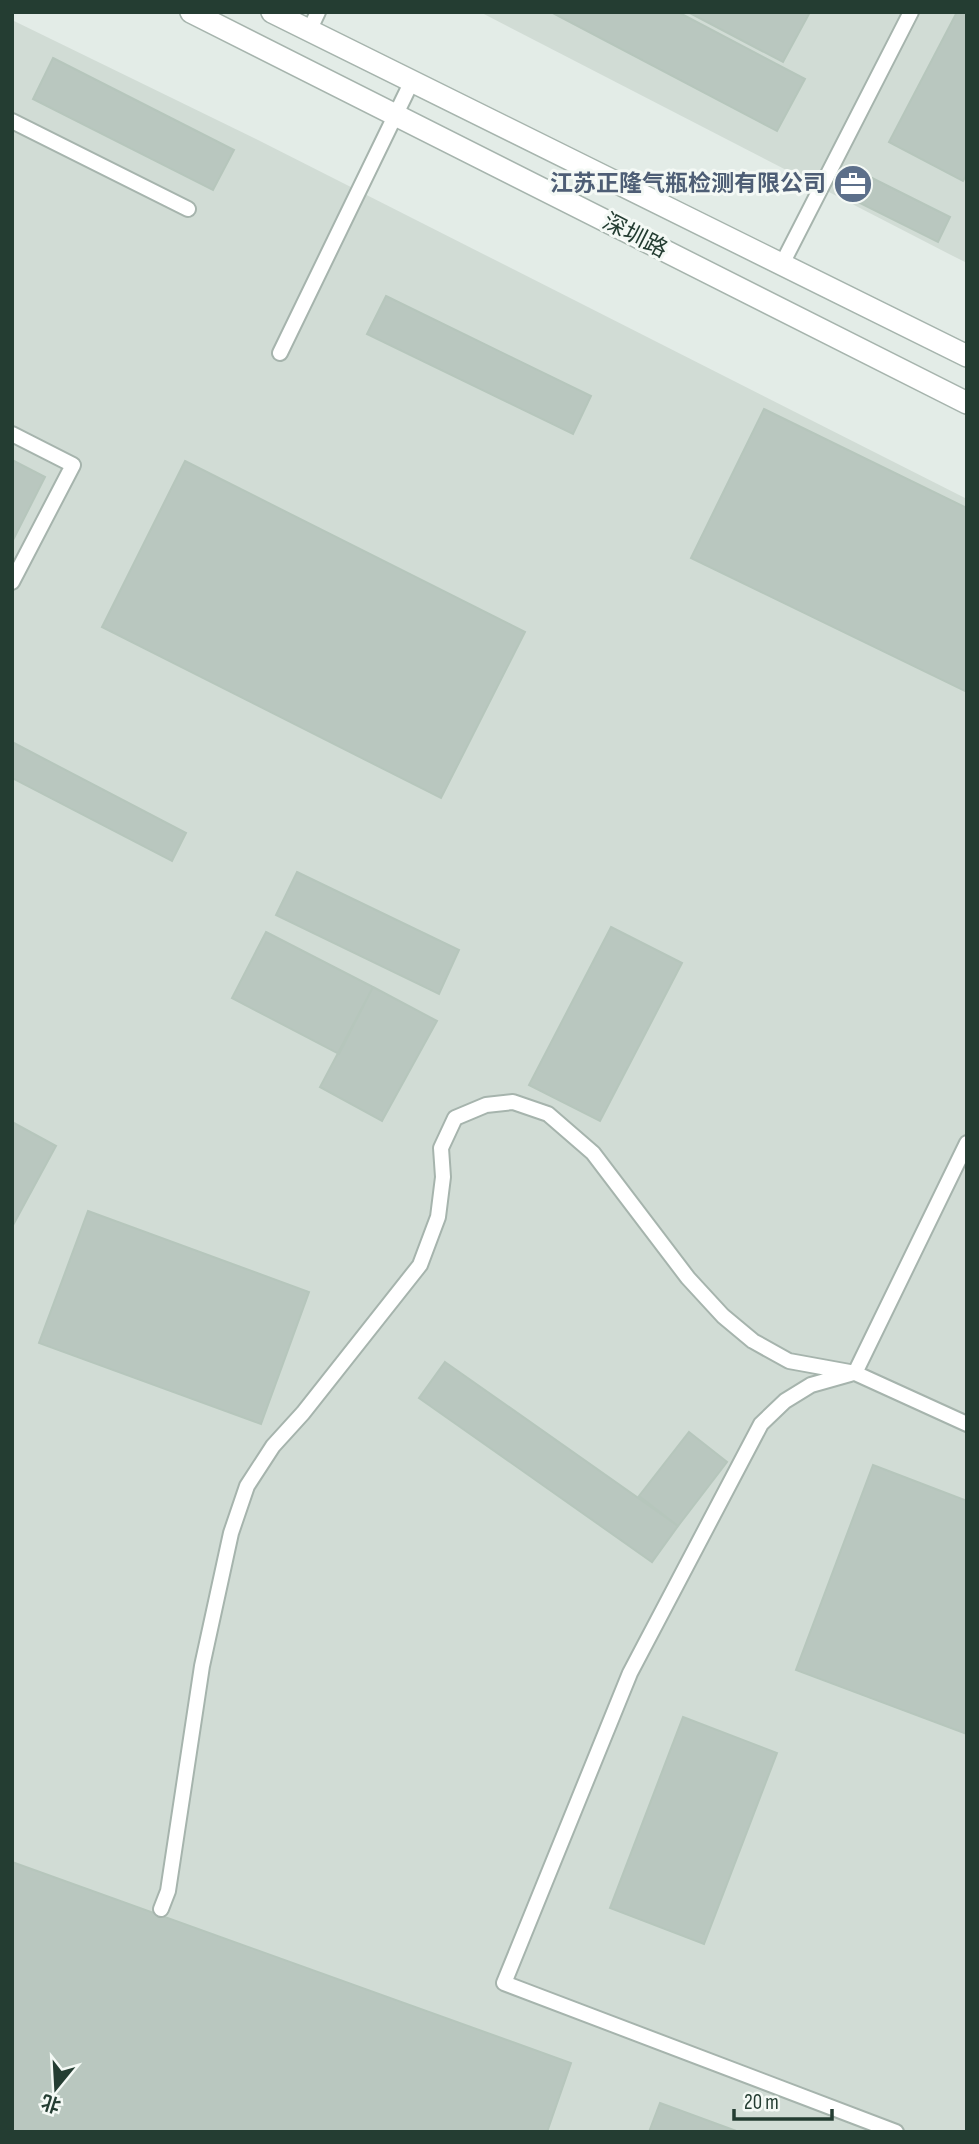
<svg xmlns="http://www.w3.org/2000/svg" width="979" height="2144" font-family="'Sofia Sans Condensed','Noto Sans SC',sans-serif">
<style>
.built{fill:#d1dcd5}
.building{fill:#b9c7bf;stroke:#b6c6bc;stroke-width:2}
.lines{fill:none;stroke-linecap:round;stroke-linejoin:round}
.service-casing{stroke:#a6b4ad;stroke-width:18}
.tertiary-casing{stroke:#a6b4ad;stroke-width:24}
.service{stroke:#fff;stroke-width:14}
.tertiary{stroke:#fff;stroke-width:21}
.labels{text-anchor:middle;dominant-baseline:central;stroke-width:6;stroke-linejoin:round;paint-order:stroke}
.service-label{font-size:23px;font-weight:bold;fill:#4e5e75;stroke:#f4f9f5;text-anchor:end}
.street-label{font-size:23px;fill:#243d32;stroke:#f4f9f5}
</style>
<rect width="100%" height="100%" fill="#e3ece7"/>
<path class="built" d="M480 12H967V263L951 255Z
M12 20 258 140 967 499V2132H12Z"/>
<path class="building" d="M551 12H678L805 79 777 131Z
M688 12H810L783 62Z
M957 12H967V174L963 181 889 142Z
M53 58 234 150 213 190 33 99Z
M862 173 950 217 938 242 850 198Z
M386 296 591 396 573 434 367 334Z
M764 409 967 508V692L691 558Z
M12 460 45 477 12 542Z
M185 461 525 632 441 798 102 627Z
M12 742 186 833 172 861 12 778Z
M297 872 459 950 439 994 276 915Z
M611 927 682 963 600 1121 529 1085Z
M266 932 373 987 339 1054 232 998Z
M373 987 437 1021 382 1121 320 1087Z
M12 1122 56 1146 12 1227Z
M88 1211 309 1292 261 1424 39 1343Z
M445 1362 678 1526 652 1562 419 1398Z
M689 1432 727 1462 678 1526 639 1496Z
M873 1465 967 1501V1734L796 1670Z
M683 1717 777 1753 704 1944 610 1908Z
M12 1862 571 2063 547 2132H12Z
M660 2103 739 2132H649Z"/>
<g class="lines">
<g class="service-casing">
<path id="service" d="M309 31 318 12
M12 121 188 209
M782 264 911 12
M280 353 412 81
M12 434 73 465 12 582
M967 1143 855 1373 967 1424
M850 1374 811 1385 785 1401 761 1424 630 1673 504 1983 896 2132
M161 1909 168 1891 202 1666 231 1533 247 1486 273 1446 303 1413 420 1265 438 1217 443 1177 441 1148 455 1118 486 1105 513 1102 548 1114 593 1153 688 1278 723 1316 753 1341 789 1361 855 1373"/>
</g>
<g class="tertiary-casing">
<path id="tertiary" d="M191 12 967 403
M272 12 967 356"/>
</g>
<use href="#service" class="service"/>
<use href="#tertiary" class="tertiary"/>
</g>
<defs>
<g id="office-disc" transform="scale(2.0125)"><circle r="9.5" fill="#5c6f8a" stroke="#f4f9f5"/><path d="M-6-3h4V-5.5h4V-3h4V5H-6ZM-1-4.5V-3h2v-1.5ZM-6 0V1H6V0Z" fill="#fff"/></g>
</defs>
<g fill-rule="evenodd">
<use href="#office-disc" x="853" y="184"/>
</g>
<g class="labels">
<g class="service-label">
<text x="826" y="184">江苏正隆气瓶检测有限公司</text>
</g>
<g class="street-label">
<text transform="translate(635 236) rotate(27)">深圳路</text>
</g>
</g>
<rect width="979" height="2144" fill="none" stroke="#243d32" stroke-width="28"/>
<g transform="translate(56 2088) rotate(198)" stroke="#f4f9f5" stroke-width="5" paint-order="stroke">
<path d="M0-5L12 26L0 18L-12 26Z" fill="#243d32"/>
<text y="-10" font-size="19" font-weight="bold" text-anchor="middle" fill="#243d32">北</text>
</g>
<path d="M734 2109v10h98v-10" fill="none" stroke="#243d32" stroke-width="3.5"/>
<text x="744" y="2109" font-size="21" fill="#243d32" stroke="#f4f9f5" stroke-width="5" paint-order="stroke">20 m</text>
</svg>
